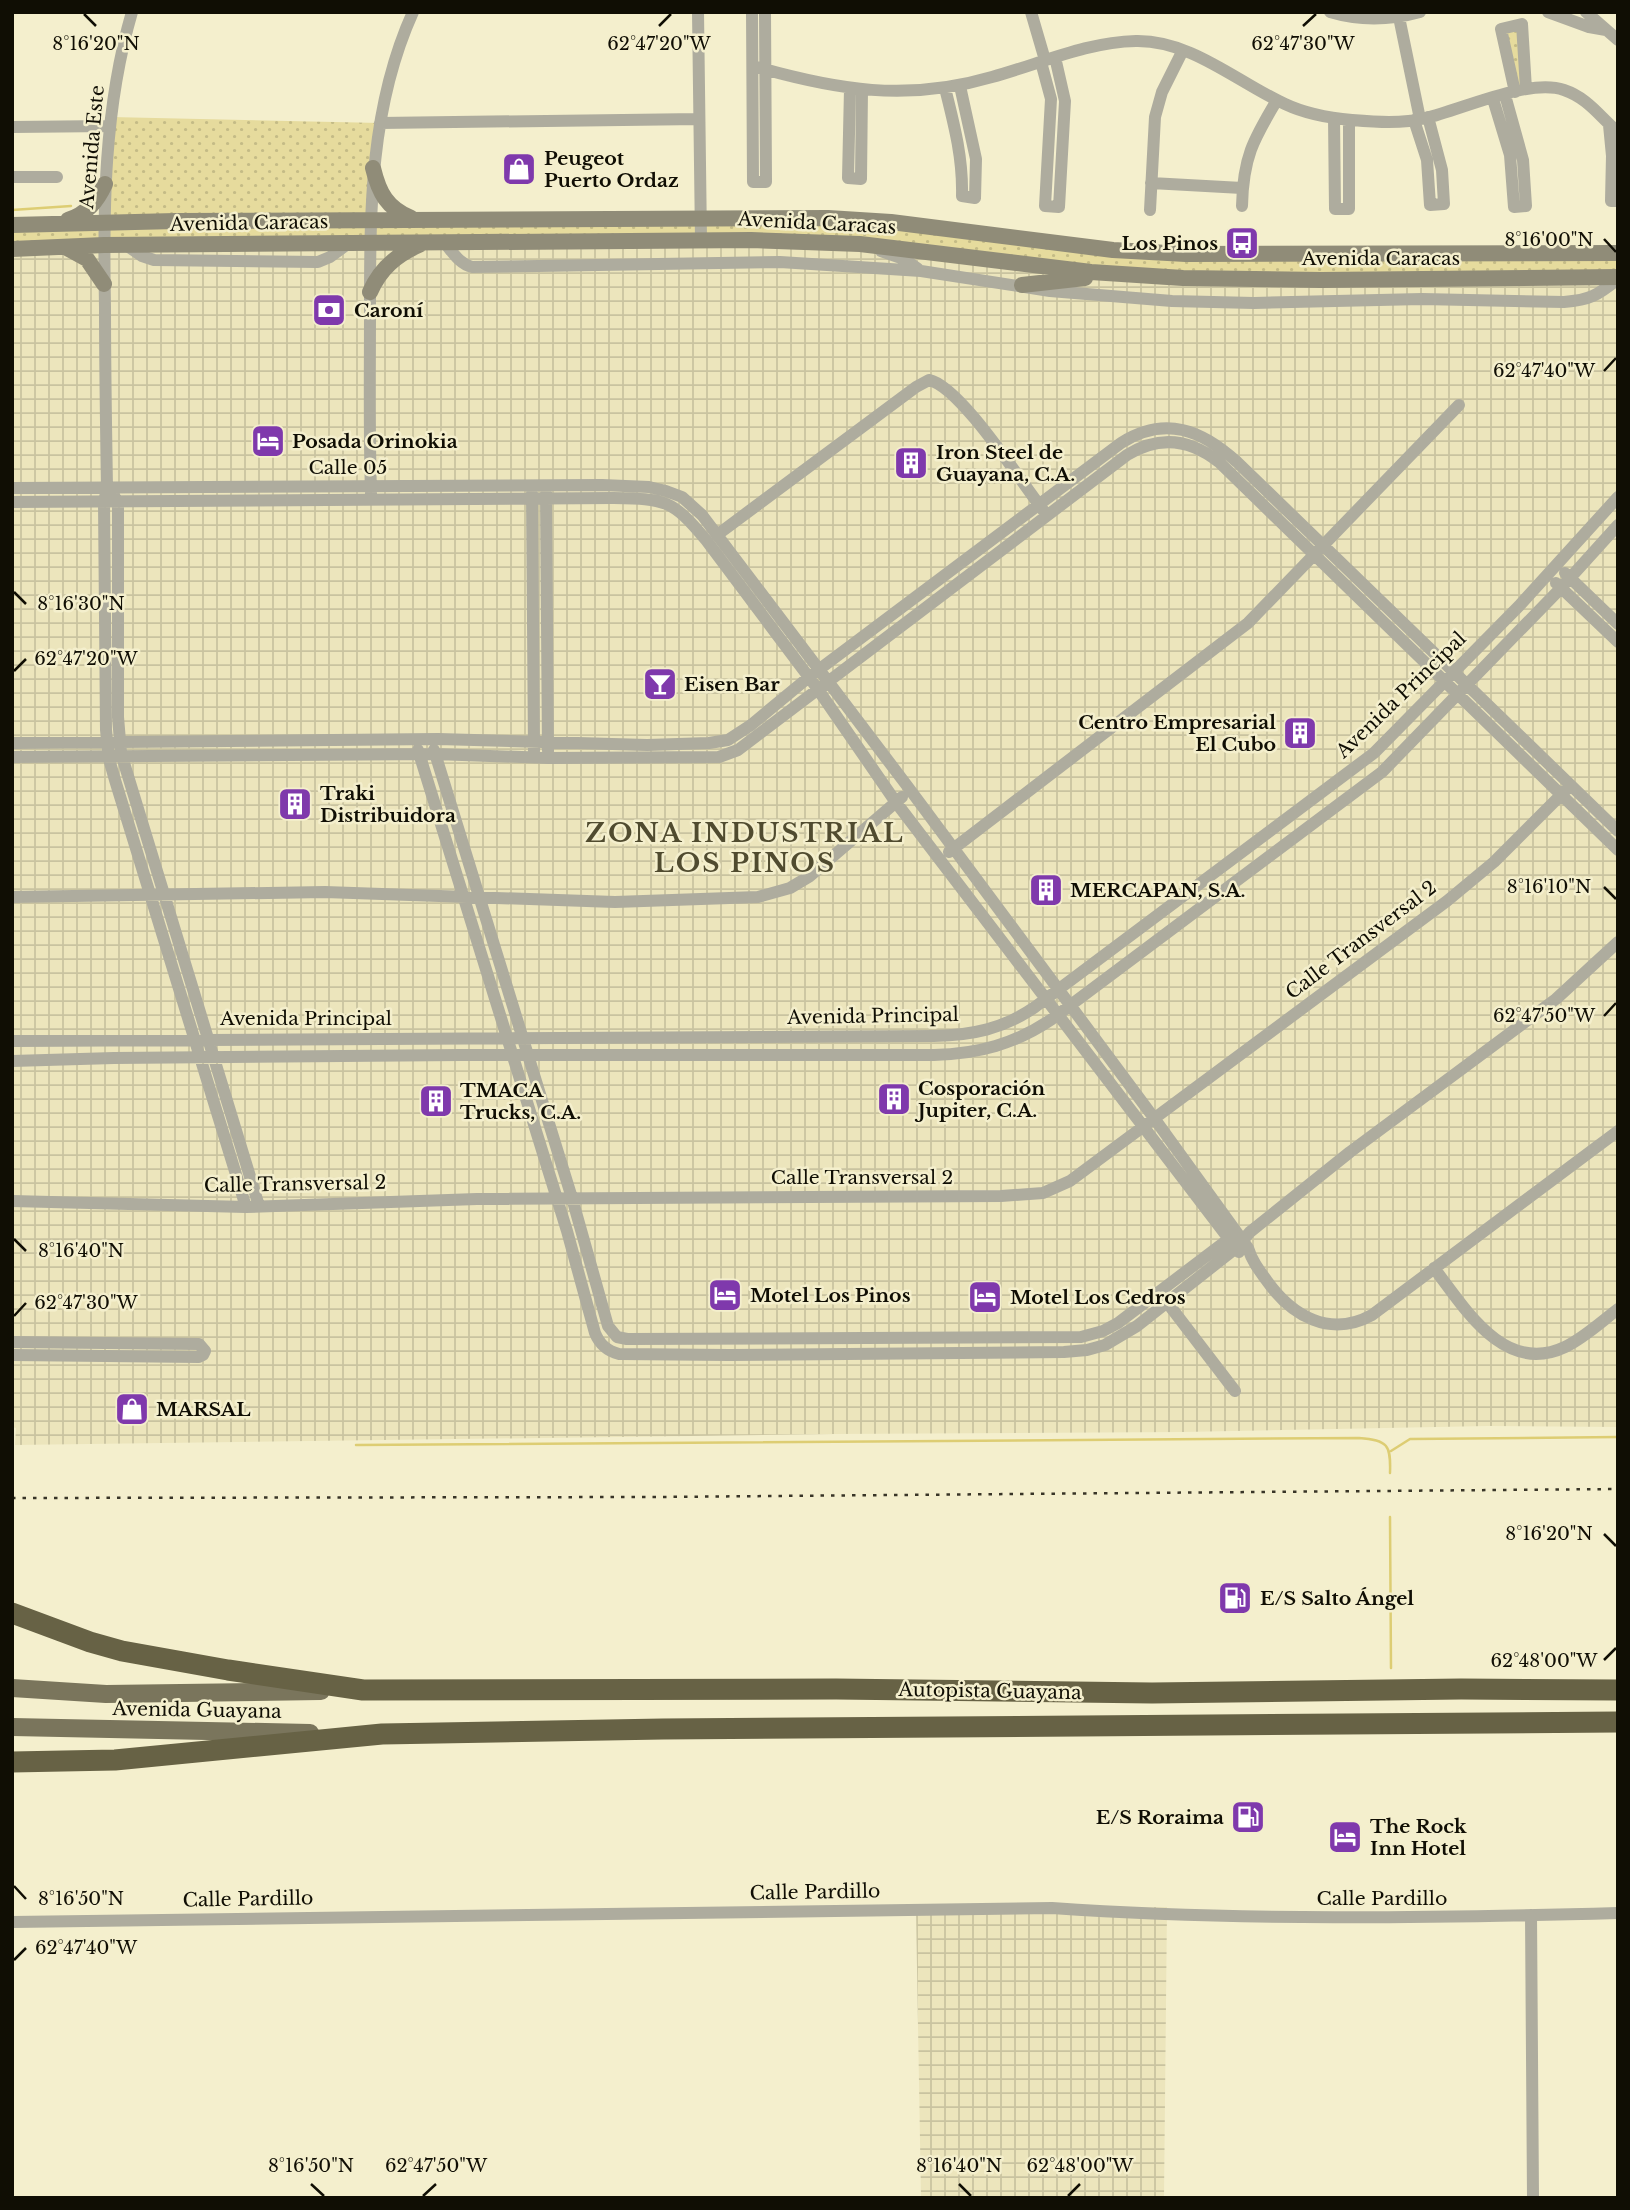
<svg xmlns="http://www.w3.org/2000/svg" width="1630" height="2210" font-family="'Libre Baskerville',serif">
<style>
.industrial{fill:url(#industrial-grid)}
.grass{fill:url(#grass-dots)}
.lines{fill:none;stroke-linecap:round;stroke-linejoin:round}
.stream{stroke:#ddcd73;stroke-width:2.5}
.street{stroke:#aeac9e;stroke-width:12}
.secondary{stroke:#908c78;stroke-width:16}
.primary{stroke:#7a755c;stroke-width:18}
.highway{stroke:#676245;stroke-width:21}
.rail{stroke:#383527;stroke-width:2.5;stroke-dasharray:3.5 7;stroke-linecap:butt}
.ticks{fill:none;stroke:#100e04;stroke-width:2.5}
.labels{text-anchor:middle;dominant-baseline:central;stroke-width:5;stroke-linejoin:round;paint-order:stroke}
.street-label{font-size:19px;fill:#100e04;stroke:#f4efcd}
.poi-label{font-size:19px;font-weight:bold;fill:#100e04;stroke:#f4efcd;text-anchor:start}
.district-label{font-size:26px;font-weight:bold;letter-spacing:2px;fill:#504b2f;stroke:#f4efcd}
.ticks-label{font-size:18px;text-anchor:middle;fill:#100e04;stroke:#f4efcd;stroke-width:5;stroke-linejoin:round;paint-order:stroke}
</style>
<defs>
<pattern id="industrial-grid" width="8" height="8" patternUnits="userSpaceOnUse" patternTransform="scale(1.75)"><rect width="8" height="8" fill="#ece5bc"/><path d="M0 4h8M4 0v8" fill="none" stroke="#c9c3a0"/></pattern>
<pattern id="grass-dots" width="8" height="8" patternUnits="userSpaceOnUse" patternTransform="scale(1.75)"><rect width="8" height="8" fill="#e6db9d"/><path d="M2 2h.1M6 6h.1" fill="none" stroke="#c4bb86" stroke-width="1.8" stroke-linecap="round"/></pattern>
</defs>
<rect width="100%" height="100%" fill="#f4efcd"/>
<path class="industrial" d="M649 240 1618 277V1427L1488 1426 1183 1432 835 1434 15 1445 16 1428 12 1427V249Z
M1167 1907 1164 2198H921L916 1910Z"/>
<path class="grass" d="M1522 24 1526 89 1515 92 1501 29Z
M111 117 380 123 370 219 828 218 1113 250 1618 253V277L1219 279 887 247 12 249V225L104 221Z"/>
<g class="lines">
<path class="stream" d="M12 210 71 206
M356 1445 1359 1438C1388 1440 1391 1445 1390 1473
M1391 1451 1410 1439 1618 1437
M1390 1517 1391 1668"/>
<path class="street" d="M132 12C104 108 103 208 105 307 105 367 106 427 107 488L104 502 106 730 109 759 115 780 246 1207
M698 12 701 240
M752 12 753 182H766L765 12
M1031 12 1045 60
M1330 12C1360 21 1391 20 1420 12
M1548 12 1589 27 1606 30
M1586 12 1618 40
M1399 17 1420 119
M1041 62 1051 99 1045 206 1059 207 1065 101 1055 57
M753 66C836 90 907 102 992 77 1040 64 1086 42 1136 41 1191 40 1237 82 1285 104 1306 114 1329 118 1352 120 1376 122 1402 124 1426 118 1463 109 1529 78 1564 90 1588 98 1600 117 1618 132
M945 88C954 124 963 158 962 196L975 198 976 159 960 86
M850 89 848 178 861 179 862 90
M1515 92 1501 29 1522 24 1526 89
M1493 99 1510 155 1514 207 1526 206 1523 160 1505 95
M1334 118 1335 209H1349V120
M1414 120 1427 160 1430 205 1444 204 1442 170 1428 117
M380 123 699 119
M1609 125 1612 156 1611 201H1618
M12 127 110 126
M12 177H57
M1151 183 1242 188
M1242 206C1243 158 1253 140 1277 100
M1150 210 1155 117 1162 92 1183 50
M444 242C452 251 459 264 472 267L780 262 921 271 1050 291 1172 301 1254 303 1422 299 1564 302C1590 300 1598 295 1618 279
M126 245 142 256 154 260 318 262 330 257 349 243
M881 251 904 259 918 269
M12 488 602 485 649 487 666 491 682 497 702 515 911 791 1154 1118 1248 1248C1252 1261 1259 1270 1267 1281 1292 1316 1330 1338 1372 1315L1618 1131
M371 492C369 432 370 371 370 311 370 208 370 107 413 12
M532 493 534 751
M546 493 548 751
M114 496 118 502V717L121 753 259 1206
M12 502 613 498C665 499 672 499 706 540L817 688 895 801 1239 1252
M717 535 916 387 929 380C960 386 1021 482 1043 510
M1565 573 1618 624
M1556 583 1618 642
M12 743 438 739 647 745 709 743 728 740 751 725 809 677 1121 443C1165 415 1202 430 1237 462L1618 831
M418 750 567 1231 595 1333C600 1345 607 1351 619 1354L729 1355 1064 1352 1087 1350 1105 1345 1137 1326 1236 1248 1250 1232 1350 1152 1556 999 1618 942
M434 750 572 1198 608 1326 617 1337 627 1339 1081 1337 1103 1331 1118 1323 1234 1235
M12 757 435 754 549 758 719 757 738 750 1127 455C1159 435 1190 439 1219 462L1618 850
M949 852 1248 623 1459 405
M12 897 325 892 615 902 758 897 790 888 810 876 902 797
M12 1041 934 1036C973 1035 1003 1029 1035 1007L1374 753 1519 606 1618 497
M12 1061 114 1058 461 1055H934C978 1054 1015 1044 1052 1019L1382 772 1561 588 1618 525
M12 1201 246 1207 477 1199 1001 1196 1043 1193 1070 1181 1447 901 1494 862 1566 790
M1434 1268C1464 1307 1504 1376 1565 1347 1584 1338 1601 1322 1618 1309
M1163 1297 1235 1391
M12 1342 199 1344 205 1351 203 1355 199 1357 12 1355
M1531 1915 1533 2198
M12 1922 1052 1908C1240 1921 1429 1918 1618 1913"/>
<path class="secondary" d="M373 168C379 193 387 208 411 218
M68 220C87 214 97 201 105 184
M12 225 176 221 828 218 891 222 1113 250 1186 254 1618 253
M67 248 87 259 104 284
M12 249 104 245 751 240 860 244 1091 272 1183 278 1321 280 1618 277
M1022 285 1085 278
M370 292C380 269 396 255 419 245"/>
<path class="primary" d="M12 1688 106 1694 321 1691
M12 1727 310 1733"/>
<path class="highway" d="M12 1613 90 1642 122 1651 228 1670 363 1690 836 1689 1152 1693 1461 1689 1618 1690
M12 1762 115 1760 382 1734 663 1729 1618 1722"/>
<path class="rail" d="M12 1498 653 1497 1618 1489"/>
</g>
<path class="ticks" d="M84 14 96 26M659 26 671 14M1303 26 1316 14M1604 239 1616 252M1604 371 1616 358M14 592 26 604M14 671 26 659M1604 887 1616 899M1604 1016 1616 1003M14 1239 26 1251M14 1316 26 1303M1604 1534 1616 1546M1604 1660 1616 1648M14 1886 26 1899M14 1960 26 1948M311 2184 324 2196M959 2184 971 2196M423 2196 436 2184M1068 2196 1080 2184"/>
<defs>
<g id="shop-square" transform="scale(1.75)"><rect x="-9" y="-9" width="18" height="18" rx="4" fill="#7f39ac" stroke="#f4efcd"/><path d="M-5-2.5h2.3a2.7 3.5 0 0 1 5.4 0H5L5.5 6h-11ZM-1.5-2.5h3a1.5 2.3 0 0 0-3 0Z" fill="#fff"/></g>
<g id="bus-square" transform="scale(1.75)"><rect x="-9" y="-9" width="18" height="18" rx="4" fill="#7f39ac" stroke="#f4efcd"/><path d="M-5-6H5V4H4V6H2V4H-2V6H-4V4H-5ZM-3.5-4V0h7V-4ZM-3.5 1.2v1.5H-2V1.2ZM2 1.2v1.5H3.5V1.2Z" fill="#fff"/></g>
<g id="bank-square" transform="scale(1.75)"><rect x="-9" y="-9" width="18" height="18" rx="4" fill="#7f39ac" stroke="#f4efcd"/><path d="M-6-4H6V4H-6ZM0-2.3a2.3 2.3 0 1 0 0 4.6a2.3 2.3 0 1 0 0-4.6Z" fill="#fff"/></g>
<g id="hotel-square" transform="scale(1.75)"><rect x="-9" y="-9" width="18" height="18" rx="4" fill="#7f39ac" stroke="#f4efcd"/><path d="M-6-4.5h1.5V1H6V5H4.5V3h-9V5H-6ZM-4 0a1.8 1.8 0 1 1 3.6 0ZM.5 0V-2.5h3Q6-2.5 6 0Z" fill="#fff"/></g>
<g id="building-square" transform="scale(1.75)"><rect x="-9" y="-9" width="18" height="18" rx="4" fill="#7f39ac" stroke="#f4efcd"/><path d="M-4-6H4V6H1V3H-1V6H-4ZM-2.5-4.3h1.7v1.8h-1.7ZM.8-4.3h1.7v1.8H.8ZM-2.5-1h1.7V.8h-1.7ZM.8-1h1.7V.8H.8Z" fill="#fff"/></g>
<g id="bar-square" transform="scale(1.75)"><rect x="-9" y="-9" width="18" height="18" rx="4" fill="#7f39ac" stroke="#f4efcd"/><path d="M-6-5H6L.8 .8V4.5H3.5V6h-7V4.5H-.8V.8Z" fill="#fff"/></g>
<g id="fuel-square" transform="scale(1.75)"><rect x="-9" y="-9" width="18" height="18" rx="4" fill="#7f39ac" stroke="#f4efcd"/><path d="M-5.5-6h7V0h2V4h1.3V-2.5L3-4.5l.8-.8L6-3V5H2.5V1h-1V6h-7ZM-4.2-4.7v3.2H.2V-4.7Z" fill="#fff"/></g>
</defs>
<g fill-rule="evenodd">
<use href="#shop-square" x="519" y="169"/>
<use href="#bus-square" x="1242" y="243"/>
<use href="#bank-square" x="329" y="310"/>
<use href="#hotel-square" x="268" y="441"/>
<use href="#building-square" x="911" y="463"/>
<use href="#bar-square" x="660" y="684"/>
<use href="#building-square" x="1300" y="733"/>
<use href="#building-square" x="295" y="804"/>
<use href="#building-square" x="1046" y="890"/>
<use href="#building-square" x="894" y="1099"/>
<use href="#building-square" x="436" y="1101"/>
<use href="#hotel-square" x="725" y="1295"/>
<use href="#hotel-square" x="985" y="1297"/>
<use href="#shop-square" x="132" y="1409"/>
<use href="#fuel-square" x="1235" y="1598"/>
<use href="#fuel-square" x="1248" y="1817"/>
<use href="#hotel-square" x="1345" y="1837"/>
</g>
<g class="labels">
<g class="street-label">
<text transform="translate(92 147) rotate(-85)">Avenida Este</text>
<text transform="translate(249 223) rotate(-1)">Avenida Caracas</text>
<text transform="translate(817 223) rotate(3)">Avenida Caracas</text>
<text x="1381" y="258">Avenida Caracas</text>
<text x="348" y="467">Calle 05</text>
<text transform="translate(1401 695) rotate(-44)">Avenida Principal</text>
<text transform="translate(1361 940) rotate(-37)">Calle Transversal 2</text>
<text transform="translate(873 1016) rotate(-1)">Avenida Principal</text>
<text x="306" y="1018">Avenida Principal</text>
<text x="862" y="1177">Calle Transversal 2</text>
<text transform="translate(295 1184) rotate(-1)">Calle Transversal 2</text>
<text transform="translate(990 1691) rotate(1)">Autopista Guayana</text>
<text transform="translate(197 1710) rotate(1)">Avenida Guayana</text>
<text transform="translate(815 1892) rotate(-1)">Calle Pardillo</text>
<text x="1382" y="1898">Calle Pardillo</text>
<text transform="translate(248 1899) rotate(-1)">Calle Pardillo</text>
</g>
<g class="poi-label">
<text x="544" y="158">Peugeot<tspan x="544" dy="22">Puerto Ordaz</tspan></text>
<text x="1218" y="243" text-anchor="end">Los Pinos</text>
<text x="354" y="310">Caroní</text>
<text x="292" y="441">Posada Orinokia</text>
<text x="936" y="452">Iron Steel de<tspan x="936" dy="22">Guayana, C.A.</tspan></text>
<text x="684" y="684">Eisen Bar</text>
<text x="1276" y="722" text-anchor="end">Centro Empresarial<tspan x="1276" dy="22">El Cubo</tspan></text>
<text x="320" y="793">Traki<tspan x="320" dy="22">Distribuidora</tspan></text>
<text x="1070" y="890">MERCAPAN, S.A.</text>
<text x="918" y="1088">Cosporación<tspan x="918" dy="22">Jupiter, C.A.</tspan></text>
<text x="460" y="1090">TMACA<tspan x="460" dy="22">Trucks, C.A.</tspan></text>
<text x="750" y="1295">Motel Los Pinos</text>
<text x="1010" y="1297">Motel Los Cedros</text>
<text x="156" y="1409">MARSAL</text>
<text x="1260" y="1598">E/S Salto Ángel</text>
<text x="1224" y="1817" text-anchor="end">E/S Roraima</text>
<text x="1370" y="1826">The Rock<tspan x="1370" dy="22">Inn Hotel</tspan></text>
</g>
<g class="district-label">
<text x="745" y="833">ZONA INDUSTRIAL<tspan x="745" dy="30">LOS PINOS</tspan></text>
</g>
</g>
<g class="ticks-label">
<text x="96" y="50">8°16'20"N</text>
<text x="659" y="50">62°47'20"W</text>
<text x="1303" y="50">62°47'30"W</text>
<text x="1549" y="246">8°16'00"N</text>
<text x="1544" y="377">62°47'40"W</text>
<text x="81" y="610">8°16'30"N</text>
<text x="86" y="665">62°47'20"W</text>
<text x="1549" y="893">8°16'10"N</text>
<text x="1544" y="1022">62°47'50"W</text>
<text x="81" y="1257">8°16'40"N</text>
<text x="86" y="1309">62°47'30"W</text>
<text x="1549" y="1540">8°16'20"N</text>
<text x="1544" y="1667">62°48'00"W</text>
<text x="81" y="1905">8°16'50"N</text>
<text x="86" y="1954">62°47'40"W</text>
<text x="311" y="2172">8°16'50"N</text>
<text x="436" y="2172">62°47'50"W</text>
<text x="959" y="2172">8°16'40"N</text>
<text x="1080" y="2172">62°48'00"W</text>
</g>
<rect width="1630" height="2210" fill="none" stroke="#100e04" stroke-width="28"/>
</svg>
